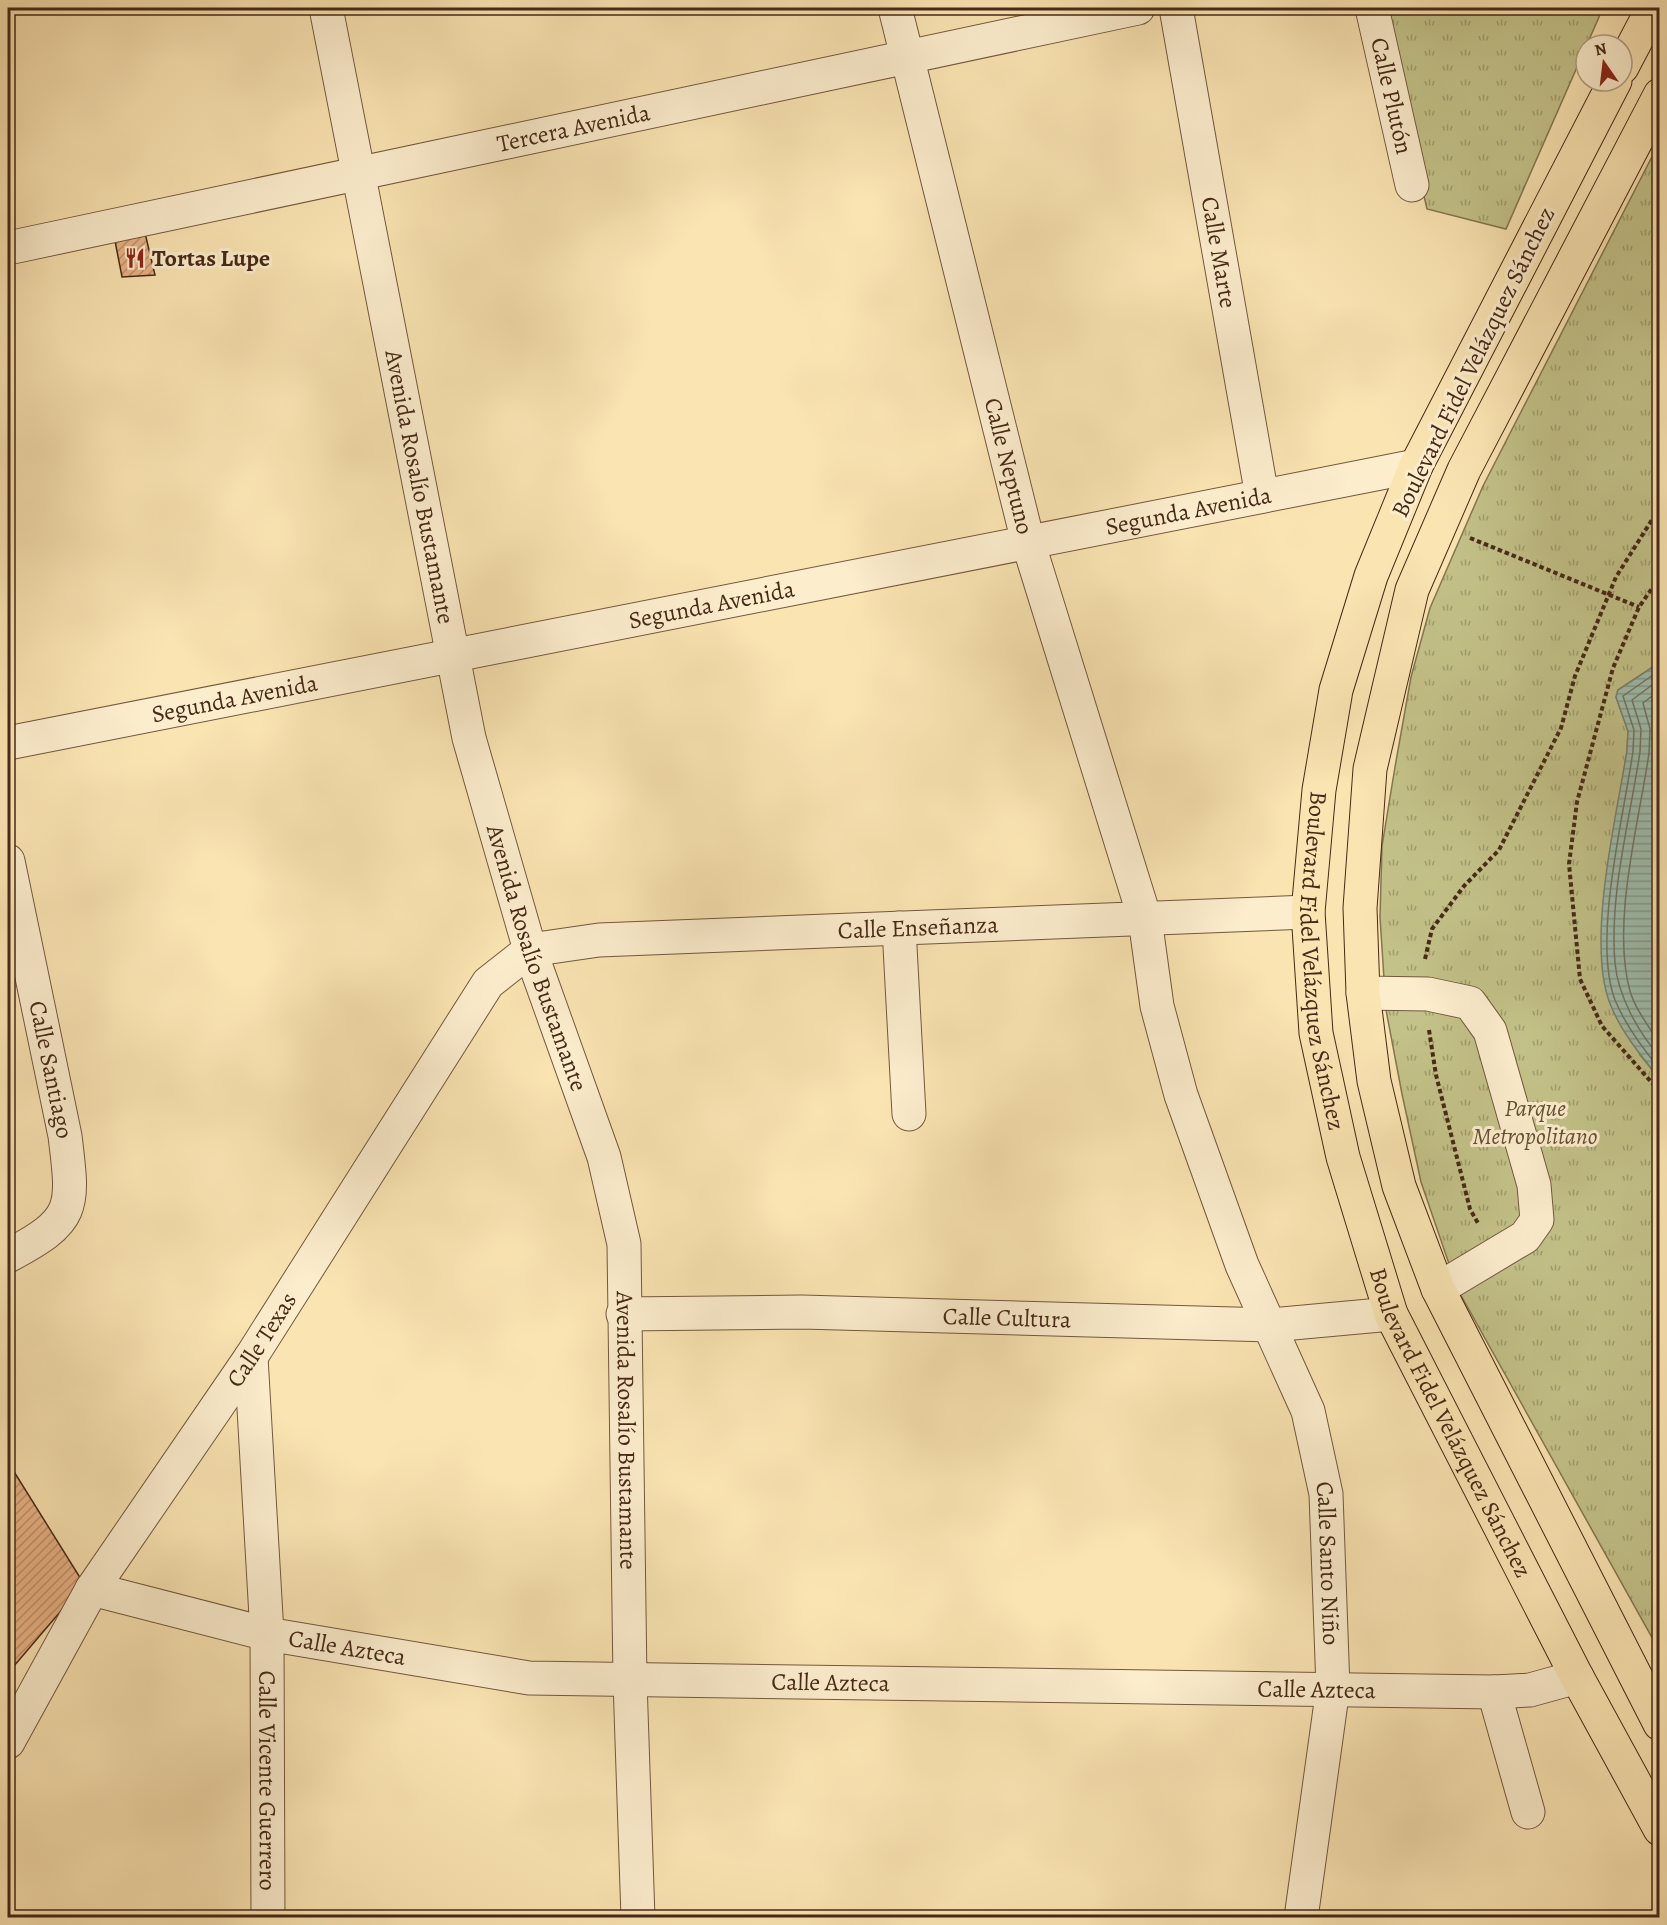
<svg xmlns="http://www.w3.org/2000/svg" width="1667" height="1925" font-family="Alegreya,serif">
<style>
.park{fill:url(#park-tufts);stroke:#847650;stroke-width:1.5}
.water{fill:url(#water-rules);stroke:#7b8272;stroke-width:1.5}
.lines{fill:none;stroke-linecap:round;stroke-linejoin:round}
.shore{stroke:#727462;stroke-width:1.5}
.building{fill:url(#building-hatch);stroke:#462917;stroke-width:1.5}
.minor-casing{stroke:#73583e;stroke-width:35}
.major-casing{stroke:#462917;stroke-width:35}
.path{stroke:#462917;stroke-width:4;stroke-dasharray:4.5 3;stroke-linecap:butt}
.minor{stroke:#fcedcd;stroke-width:33}
.major{stroke:#fae4b2;stroke-width:33}
.labels{text-anchor:middle;dominant-baseline:central;stroke-width:6;stroke-linejoin:round;paint-order:stroke}
.street-label{font-size:24px;fill:#462917;stroke:#fcedcd}
.poi-label{font-size:24px;font-weight:bold;fill:#462917;stroke:#fcedcd;text-anchor:start}
.park-label{font-size:24px;font-style:italic;fill:#654f34;stroke:#fcedcd}
</style>
<defs>
<pattern id="park-tufts" width="24" height="20" patternUnits="userSpaceOnUse" patternTransform="scale(1.5)"><rect width="24" height="20" fill="#c3c289"/><path d="M3 7l-1-3M5 7V3M7 7l1-3M15 17l-1-3M17 17v-4M19 17l1-3" fill="none" stroke="#a09e6f"/></pattern>
<pattern id="water-rules" width="6" height="5" patternUnits="userSpaceOnUse" patternTransform="scale(1.5)"><rect width="6" height="5" fill="#9ebeae"/><path d="M0 2.5h6" fill="none" stroke="#839a8d"/></pattern>
<pattern id="building-hatch" width="6" height="6" patternUnits="userSpaceOnUse" patternTransform="scale(1.5)"><rect width="6" height="6" fill="#e9b385"/><path d="M-1 1l2-2M0 6l6-6M5 7l2-2" fill="none" stroke="#bf926c"/></pattern>
</defs>
<rect width="100%" height="100%" fill="#fae4b2"/>
<filter id="stains"><feTurbulence type="fractalNoise" baseFrequency=".00333" numOctaves="4"/><feColorMatrix values="0 0 0 0 .2 0 0 0 0 .09 0 0 0 0 .02 0 0 0 .5 -.17"/></filter>
<radialGradient id="worn" r=".72"><stop offset=".6" stop-color="#630" stop-opacity="0"/><stop offset="1" stop-color="#630" stop-opacity=".3"/></radialGradient>
<path class="park" d="M1380 8H1603L1506 229 1427 209Z
M1659 143V658L1656 665 1618 690 1616 697 1628 731 1627 751 1604 895 1640 1055 1659 1078V1650L1458 1290 1421 1182 1402 1094 1386 1010 1380 917 1382 846 1395 767 1411 677 1430 608 1483 486Z"/>
<path class="water" d="M1659 658V1078C1641 1056 1619 1029 1609 1001 1587 938 1616 818 1627 751L1628 731 1616 697 1618 690 1656 665Z"/>
<g class="lines">
<path class="shore" d="M1660 670 1623 696 1634 730 1633 751C1624 816 1592 939 1615 1000 1625 1024 1643 1049 1660 1069
M1660 679 1632 700 1641 729 1640 752C1630 819 1609 895 1615 963 1618 996 1638 1032 1660 1057
M1660 690 1643 703 1650 729 1649 753C1639 823 1611 923 1630 991 1635 1009 1650 1028 1660 1044"/>
</g>
<path class="building" d="M145 233 155 275 122 277 115 241Z
M8 1462 84 1584 8 1673Z"/>
<g class="lines">
<g class="minor-casing">
<g id="minor">
<path id="s1" d="M326 8 469 738 530 950 604 1157 624 1244 630 1681 638 1918"/>
<path id="s2" d="M895 8 1028 542 1145 919 1157 1006 1181 1095 1242 1265 1308 1411 1326 1494 1333 1688 1301 1918"/>
<path id="s3" d="M1176 8 1262 496"/>
<path id="s4" d="M1372 8 1412 185"/>
<path id="s5" d="M8 248 1138 8"/>
<path id="s6" d="M8 743 1416 466"/>
<path id="s7" d="M8 861 65 1136C74 1209 76 1220 8 1256"/>
<path d="M899 928 909 1114"/>
<path d="M1363 993 1428 994 1470 1003 1490 1031 1534 1185 1537 1220 1525 1237 1438 1289"/>
<path id="s8" d="M623 1314 802 1312 1271 1325 1391 1314"/>
<path id="s9" d="M251 1357 267 1634 268 1918"/>
<path id="s10" d="M92 1589 267 1634 529 1678 1494 1692 1530 1690 1577 1677"/>
<path d="M1494 1692 1528 1812"/>
<path id="s11" d="M8 1742 92 1589 251 1357 488 983 530 950 599 940 1308 912"/>
</g>
</g>
<g class="major-casing">
<g id="major">
<path d="M1622 67 1653 8"/>
<path id="s12" d="M1615 81 1416 466 1371 576 1336 690 1319 790 1308 912 1316 1033 1343 1157 1391 1314 1577 1677 1660 1829"/>
<path d="M1660 95 1464 470 1412 590 1370 769 1360 908 1363 993 1374 1081 1399 1186 1438 1289 1660 1724"/>
</g>
</g>
<path class="path" d="M1470 538 1639 607
M1660 577 1639 607 1613 668 1577 802 1569 864 1580 979 1602 1026 1660 1092
M1425 959 1432 929 1464 886 1499 850 1561 728 1575 676 1616 577 1660 507
M1429 1030 1436 1075 1470 1209 1479 1225"/>
<use href="#minor" class="minor"/>
<use href="#major" class="major"/>
</g>
<defs>
<g id="restaurant-bare" transform="scale(1.62)"><path d="M-5-6h1v4h1v-4h1v4h1v-4h1v5L-1.5 .5V6h-2V.5L-5-1ZM5-6V6H3V1.5H1.5Q1.5-4 5-6Z" fill="#8f2418" stroke="#fcedcd" stroke-width="2.5" paint-order="stroke"/></g>
</defs>
<g fill-rule="evenodd">
<use href="#restaurant-bare" x="135" y="258"/>
</g>
<g class="labels">
<g class="street-label">
<text stroke="none"><textPath href="#s4" startOffset="90">Calle Plutón</textPath></text>
<text stroke="none"><textPath href="#s5" startOffset="578">Tercera Avenida</textPath></text>
<text stroke="none"><textPath href="#s3" startOffset="248">Calle Marte</textPath></text>
<text transform="translate(1473 362) rotate(-64)">Boulevard Fidel Velázquez Sánchez</text>
<text stroke="none"><textPath href="#s2" startOffset="472">Calle Neptuno</textPath></text>
<text stroke="none"><textPath href="#s1" startOffset="488">Avenida Rosalío Bustamante</textPath></text>
<text stroke="none"><textPath href="#s6" startOffset="1203">Segunda Avenida</textPath></text>
<text stroke="none"><textPath href="#s6" startOffset="717">Segunda Avenida</textPath></text>
<text stroke="none"><textPath href="#s6" startOffset="231">Segunda Avenida</textPath></text>
<text stroke="none"><textPath href="#s11" startOffset="1341">Calle Enseñanza</textPath></text>
<text stroke="none"><textPath href="#s1" startOffset="974">Avenida Rosalío Bustamante</textPath></text>
<text stroke="none"><textPath href="#s12" startOffset="945">Boulevard Fidel Velázquez Sánchez</textPath></text>
<text stroke="none"><textPath href="#s7" startOffset="213">Calle Santiago</textPath></text>
<text stroke="none"><textPath href="#s8" startOffset="384">Calle Cultura</textPath></text>
<text stroke="none"><textPath href="#s11" startOffset="476">Calle Texas</textPath></text>
<text stroke="none"><textPath href="#s12" startOffset="1431">Boulevard Fidel Velázquez Sánchez</textPath></text>
<text stroke="none"><textPath href="#s1" startOffset="1460">Avenida Rosalío Bustamante</textPath></text>
<text stroke="none"><textPath href="#s2" startOffset="1620">Calle Santo Niño</textPath></text>
<text stroke="none"><textPath href="#s10" startOffset="262">Calle Azteca</textPath></text>
<text stroke="none"><textPath href="#s10" startOffset="748">Calle Azteca</textPath></text>
<text stroke="none"><textPath href="#s10" startOffset="1234">Calle Azteca</textPath></text>
<text stroke="none"><textPath href="#s9" startOffset="424">Calle Vicente Guerrero</textPath></text>
</g>
<g class="poi-label">
<text x="152" y="258">Tortas Lupe</text>
</g>
<g class="park-label">
<text x="1535" y="1108">Parque<tspan x="1535" dy="28">Metropolitano</tspan></text>
</g>
</g>
<rect width="1667" height="1925" fill="none" stroke="#fae4b2" stroke-width="30"/>
<rect x="9" y="9" width="1649" height="1907" fill="none" stroke="#462917" stroke-width="3"/>
<rect x="15" y="15" width="1637" height="1895" fill="none" stroke="#462917" stroke-width="1.5"/>
<g transform="translate(1604 63) rotate(346)"><circle r="28" fill="#fcedcd" stroke="#b39f84" stroke-width="1.5"/>
<path d="M0-4.5L10 22L0 15L-10 22Z" fill="#8f2418"/>
<text y="-9" font-size="16" font-weight="bold" text-anchor="middle" fill="#462917">N</text>
</g>
<rect width="100%" height="100%" filter="url(#stains)"/>
<rect width="100%" height="100%" fill="url(#worn)"/>
</svg>
